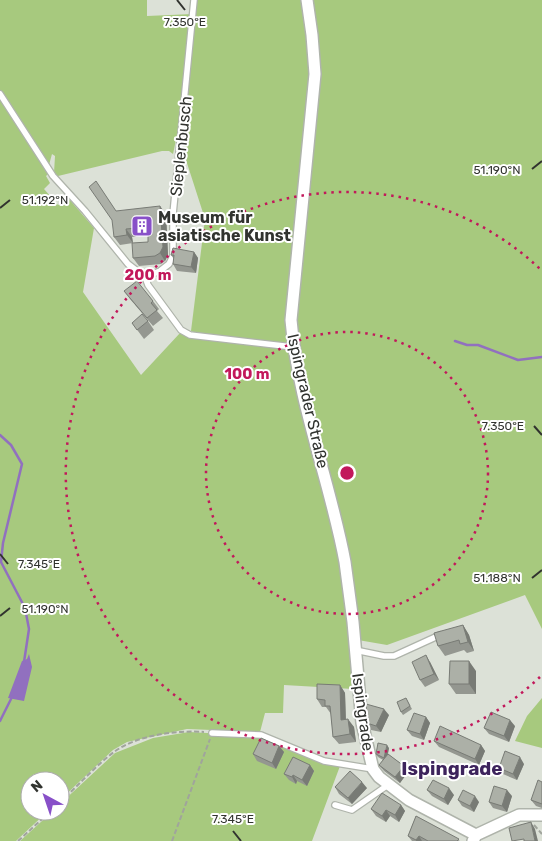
<svg xmlns="http://www.w3.org/2000/svg" width="542" height="841" font-family="Rubik,sans-serif">
<style>
.green{fill:#a7c97e}
.water{fill:#9170bf}
.lines{fill:none;stroke-linecap:round;stroke-linejoin:round}
.stream{stroke:#9170bf;stroke-width:2.5}
.lane-casing{stroke:#afb4ab;stroke-width:8}
.street-casing{stroke:#afb4ab;stroke-width:14}
.path{stroke:#a0a49c;stroke-width:2;stroke-dasharray:5 2.5;stroke-linecap:butt}
.lane{stroke:#fff;stroke-width:5.5}
.street{stroke:#fff;stroke-width:11}
.wall{fill:#949790}
.shaded-wall{fill:#787b75}
.building{fill:#acb0a7;stroke:#787b75}
.ticks{fill:none;stroke:#31332f;stroke-width:2}
.ring{fill:none;stroke:#c2185b;stroke-width:2.5;stroke-dasharray:2.5 5}
.labels{text-anchor:middle;dominant-baseline:central;stroke-width:4;stroke-linejoin:round;paint-order:stroke}
.street-label{font-size:16px;fill:#31332f;stroke:#fff}
.poi-label{font-size:16px;font-weight:bold;fill:#31332f;stroke:#fff;text-anchor:start}
.quarter-label{font-size:19px;font-weight:bold;fill:#3d235c;stroke:#fff}
.ticks-label{font-size:12px;text-anchor:middle;fill:#31332f;stroke:#fff;stroke-width:4;stroke-linejoin:round;paint-order:stroke}
.centre{fill:#c2185b;stroke:#fff;stroke-width:2.5}
.ring-label{font-size:15px;text-anchor:middle;font-weight:bold;fill:#c2185b;stroke:#fff;stroke-width:4;stroke-linejoin:round;paint-order:stroke}
</style>
<rect width="100%" height="100%" fill="#dce1d7"/>
<path class="green" d="M0 0H147V16L193 14 184 102 173 154 169 151H162L58 176 59 180 54 173 55 156 52 154 49 165 0 91Z
M196 0H305L313 72 291 344 198 334 191 331 205 219 186 160 181 158Z
M308 0H542V629L525 595 387 645 358 640 326 473 292 320 316 75Z
M0 97 49 173 46 176 50 183 44 189 58 205 69 199 94 228 83 292 141 375 180 333 190 336 292 348 338 535 356 677 353 689 284 685 283 713H265L260 732 187 729 127 742 113 750 60 800V781H30V811H48L16 841H0Z
M542 698V748L515 741 527 716Z
M189 732 261 736 340 766 312 841H20L53 811H60V804L115 753 153 738Z"/>
<path class="water" d="M29 654 32 667 24 701 8 698 22 661 27 659Z"/>
<g class="lines">
<path class="stream" d="M455 341 467 345H478L518 360 542 357
M0 435 11 445 22 464 3 543 1 562 25 608 29 629 24 662
M0 721 12 697"/>
<g class="lane-casing">
<path id="lane" d="M0 94 53 176 85 211 128 264 145 277
M145 277 160 271 169 264 173 256V214L194 0
M145 277 148 285 181 330 190 335 293 347
M355 650 384 656H394L440 635
M212 733 261 735 324 761 373 769
M335 805 352 810 388 785"/>
</g>
<g class="street-casing">
<path id="street" d="M307 0 312 35 315 74 291 320C298 403 330 481 345 562L353 622 362 723 373 769 379 777 409 800 476 835
M473 841 476 835 519 815H542"/>
</g>
<path class="path" d="M60 802C78 786 95 766 114 752 137 735 176 730 204 732
M534 825 542 834
M18 841 51 811
M172 841 210 739"/>
<use href="#lane" class="lane"/>
<use href="#street" class="street"/>
</g>
<path class="wall" d="M116 211 166 214 168 255 165 261 161 264 139 266 133 258 148 242V235L132 237 133 243 120 245 114 237Z
M194 252 198 258 196 273 177 271 173 264 174 259 171 255Z
M124 291 153 301 159 309 157 311 163 318 153 326 130 299Z
M148 321 154 330 144 339 132 323Z
M463 625 469 635 474 651 467 653 464 650 445 656 438 646Z
M430 662 439 680 425 687 420 680Z
M476 671V694H456L449 684Z
M340 685 345 693 346 719 354 727 356 742 339 744 333 737 331 714 326 707H322L317 699Z
M406 698 412 709 403 715 401 712Z
M389 715 381 732 371 730 367 723Z
M426 717 430 723 424 740 412 736 407 730Z
M515 726 509 742 489 734 484 728Z
M434 741 481 745 485 751 479 765 439 747Z
M279 746 284 752 276 769 257 761 253 754Z
M389 748 388 754 404 766 408 772 400 783 384 771 379 765 383 760 378 757 376 754Z
M524 764 517 780 503 774 499 768Z
M310 765 314 771 307 786 297 781 296 784 289 780 284 774Z
M542 782V808L536 806 531 800Z
M335 787 367 788 352 804 339 794Z
M427 790 454 795 448 805 432 796Z
M512 796 507 812 493 808 489 802Z
M458 800 479 802 474 812 462 806Z
M401 805 405 811 399 822 390 816 386 822 376 816 371 809Z
M416 816 460 841H412L408 836Z"/>
<path class="shaded-wall" d="M160 206 166 214 168 255 165 261 160 253Z
M126 229 132 237 133 243 127 235Z
M194 252 198 258 196 273 191 267Z
M463 625 469 635 474 651 468 642Z
M426 655 430 662 439 680 434 674Z
M469 661 476 671V694L469 684Z
M340 685 345 693 346 728 341 720Z
M384 709 389 715 381 732 376 726Z
M426 717 430 723 424 740 420 734Z
M348 719 354 727 356 742 350 734Z
M510 720 515 726 509 742 504 736Z
M387 745 389 748 386 761 384 758Z
M481 745 485 751 479 765 475 759Z
M279 746 284 752 276 769 272 763Z
M520 757 524 764 517 780 513 774Z
M310 765 314 771 307 786 302 780Z
M404 766 408 772 400 783 395 777Z
M293 775 297 781 296 784 292 777Z
M362 782 367 788 352 804 348 798Z
M449 788 454 795 448 805 444 799Z
M507 790 512 796 507 812 502 806Z
M475 796 479 802 474 812 470 806Z
M401 805 405 811 399 822 395 815Z
M386 810 390 816 386 822 382 816Z
M531 822 535 829 538 841H535Z
M419 836 422 841H416V840Z"/>
<path class="building" d="M96 181 116 211 160 206 163 247 160 253 155 256 133 258 132 243 148 242V227L126 229 127 235 114 237 112 220 89 187Z
M173 248 194 252 191 267 173 264 174 255H171Z
M137 281 153 301 151 303 157 310 147 318 124 291Z
M142 314 148 321 137 330 132 323Z
M463 625 468 642 460 644 459 640 438 646 434 633Z
M426 655 434 674 420 680 412 662Z
M450 661H469V684H449Z
M317 684 340 685 341 720 348 719 350 734 333 737 330 706H325V700L317 699Z
M406 698 410 706 401 712 397 702Z
M366 704 384 709 376 726 367 723Z
M491 712 510 720 504 736 484 728Z
M414 713 426 717 420 734 407 730Z
M440 726 481 745 475 759 434 741Z
M261 738 279 746 272 763 253 754Z
M378 743 387 745 384 758 376 754Z
M505 751 520 757 513 774 499 768Z
M388 754 404 766 395 777 379 765Z
M293 757 310 765 302 780 293 775 292 777 284 774Z
M350 771 362 782 348 798 335 787Z
M433 780 449 788 444 799 427 790Z
M538 780 542 782V804L531 800Z
M494 786 507 790 502 806 489 802Z
M463 790 475 796 470 806 458 800Z
M382 793 401 805 395 815 386 810 382 816 371 809Z
M416 816 459 839 457 841H428L419 836 416 840 408 836Z
M531 822 535 841H524V839L512 841 509 828Z"/>
<path class="ticks" d="M177 0 185 10M532 169 542 161M0 208 10 200M534 426 542 435M0 554 8 564M532 578 542 570M0 616 10 608M233 831 241 841"/>
<g class="ring">
<circle cx="347" cy="473" r="141"/>
<path d="M540 677A281 281 0 1 1 540 269"/>
</g>
<defs>
<g id="building-square" transform="scale(1.125)"><rect x="-9" y="-9" width="18" height="18" rx="4" fill="#8850c8" stroke="#fff"/><path d="M-4-6H4V6H1V3H-1V6H-4ZM-2.5-4.3h1.7v1.8h-1.7ZM.8-4.3h1.7v1.8H.8ZM-2.5-1h1.7V.8h-1.7ZM.8-1h1.7V.8H.8Z" fill="#fff"/></g>
</defs>
<g fill-rule="evenodd">
<use href="#building-square" x="142" y="226"/>
</g>
<g class="labels">
<g class="street-label">
<text transform="translate(181 146) rotate(-84)">Sieplenbusch</text>
<text transform="translate(308 401) rotate(77)">Ispingrader Straße</text>
<text transform="translate(363 712) rotate(82)">Ispingrade</text>
</g>
<g class="poi-label">
<text x="158" y="217">Museum für<tspan x="158" dy="18">asiatische Kunst</tspan></text>
</g>
<g class="quarter-label">
<text x="452" y="768">Ispingrade</text>
</g>
</g>
<g class="ticks-label">
<text x="185" y="26">7.350°E</text>
<text x="497" y="174">51.190°N</text>
<text x="45" y="204">51.192°N</text>
<text x="503" y="430">7.350°E</text>
<text x="39" y="568">7.345°E</text>
<text x="497" y="582">51.188°N</text>
<text x="45" y="613">51.190°N</text>
<text x="233" y="823">7.345°E</text>
</g>
<circle cx="347" cy="473" r="8" class="centre"/>
<g class="ring-label">
<text x="148" y="280">200 m</text>
<text x="247" y="379">100 m</text>
</g>
<g transform="translate(45 796) rotate(320)"><circle r="24" fill="#ffffff" stroke="#adadac"/>
<path d="M0-4L9 19L0 12L-9 19Z" fill="#8850c8"/>
<text y="-8" font-size="14" font-weight="bold" text-anchor="middle" fill="#31332f">N</text>
</g>
</svg>
